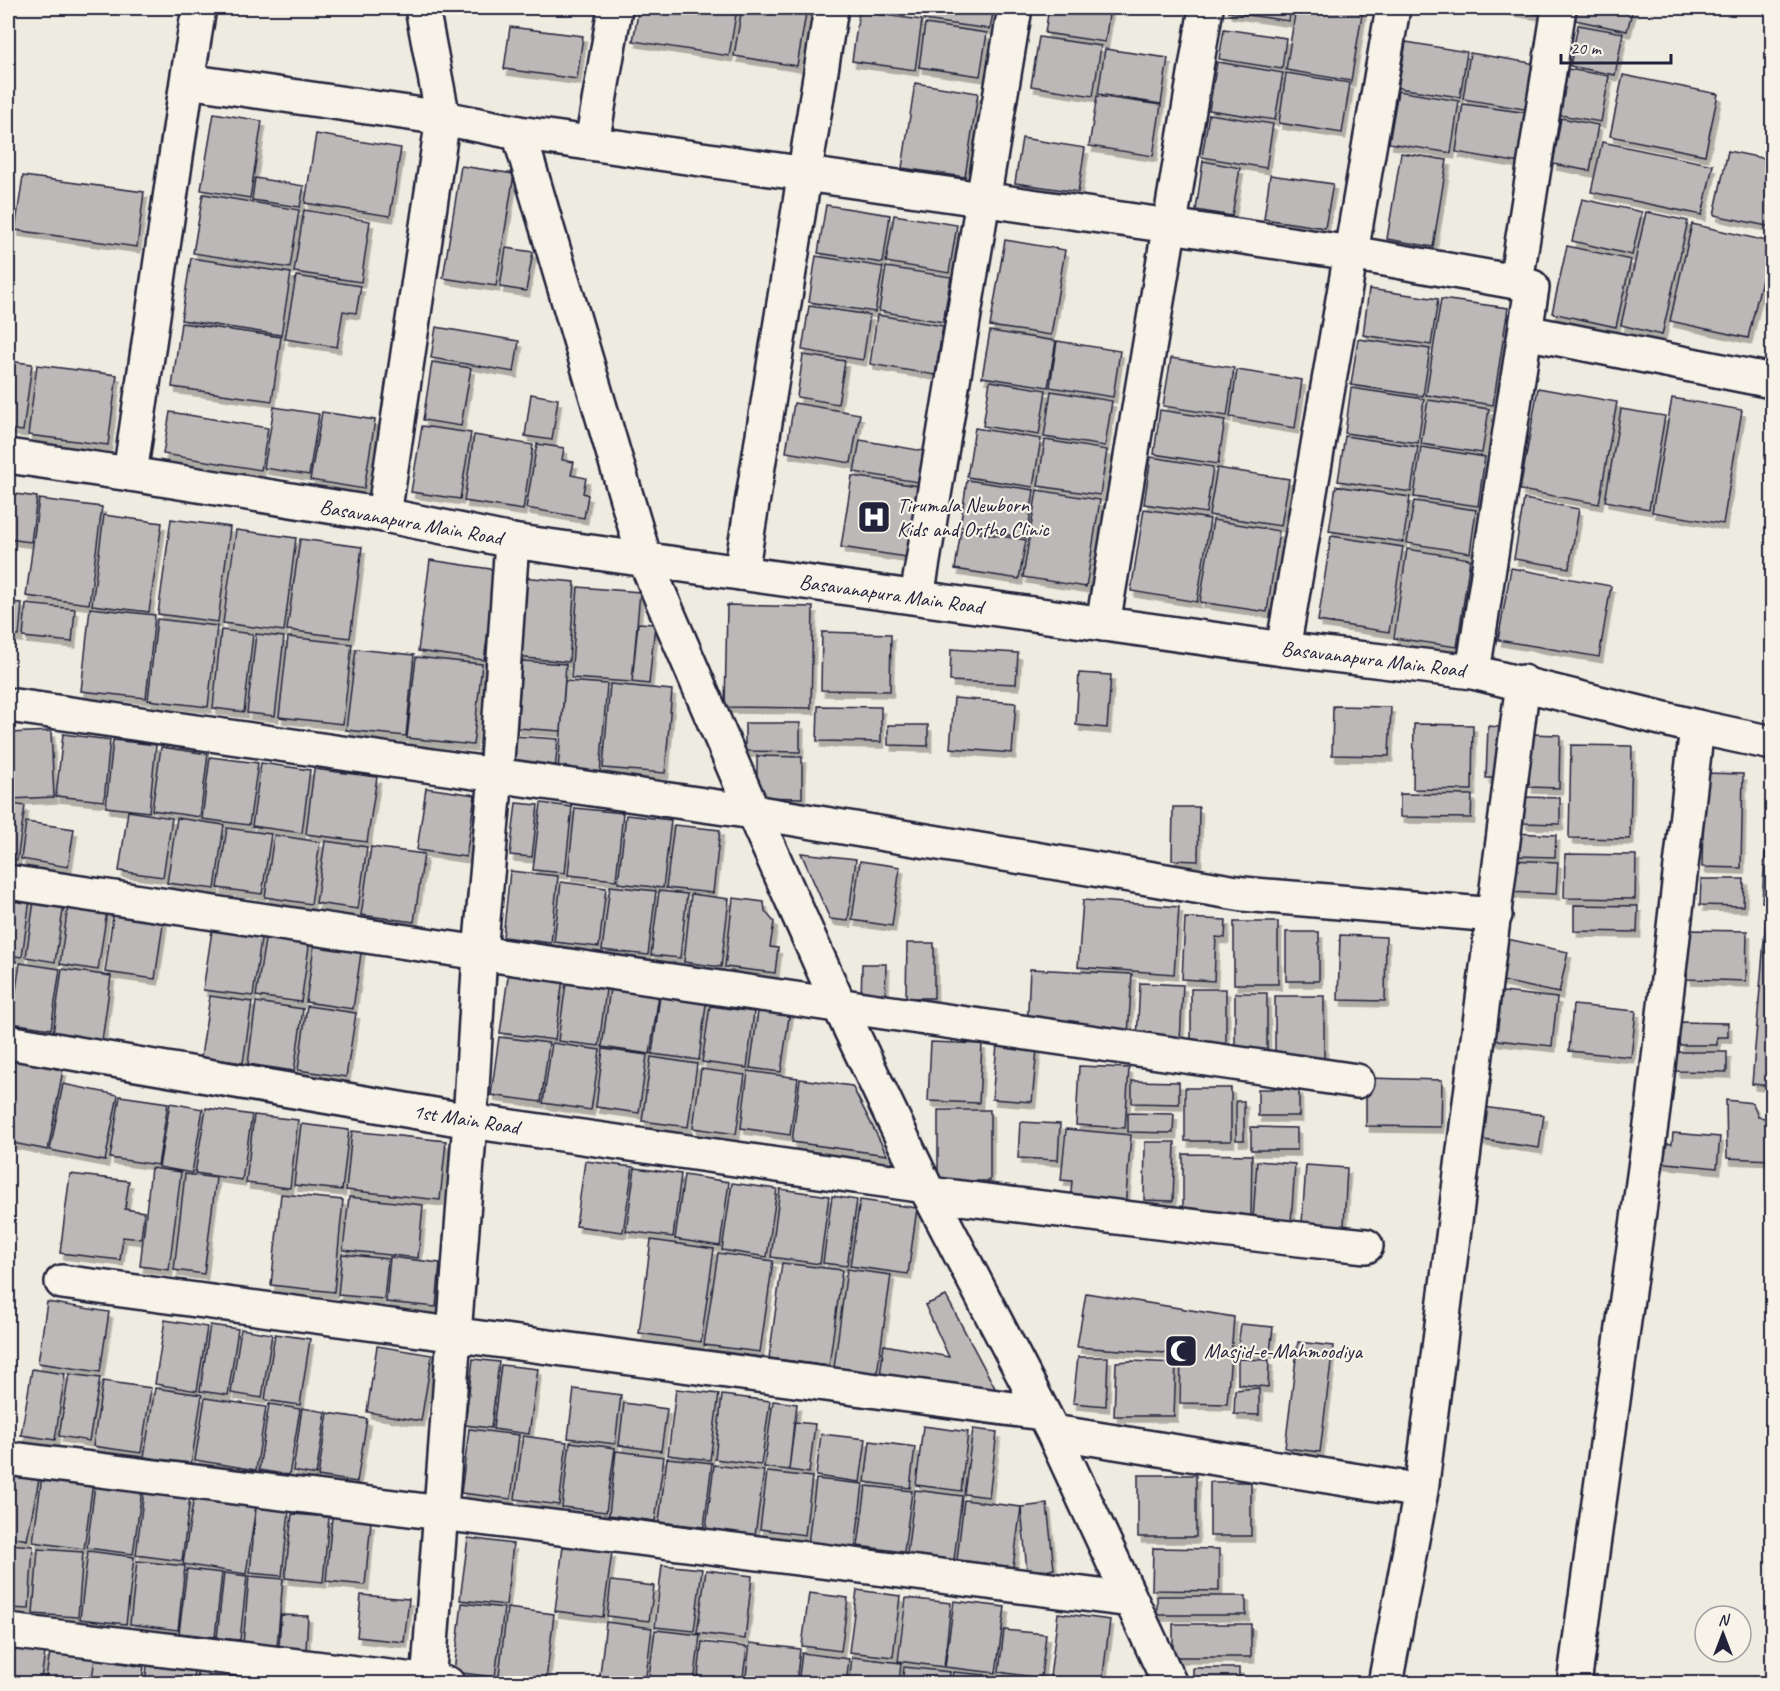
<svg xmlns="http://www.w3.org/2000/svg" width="1780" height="1691" font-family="Caveat,sans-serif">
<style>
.building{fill:#bbb8b7;stroke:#22223b;stroke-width:1.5;filter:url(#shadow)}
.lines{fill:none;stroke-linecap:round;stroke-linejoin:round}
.street-casing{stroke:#22223b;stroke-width:38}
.secondary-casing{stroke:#22223b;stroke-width:38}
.street{stroke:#f7f3e8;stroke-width:33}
.secondary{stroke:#f7f3e8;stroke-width:33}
.labels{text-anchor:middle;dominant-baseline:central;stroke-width:4.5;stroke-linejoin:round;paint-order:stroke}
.poi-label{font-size:21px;fill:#22223b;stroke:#f7f3e8;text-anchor:start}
.street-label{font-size:21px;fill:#22223b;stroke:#f7f3e8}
</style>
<defs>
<filter id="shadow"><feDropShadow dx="3.5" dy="6" stdDeviation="0" flood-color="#0004"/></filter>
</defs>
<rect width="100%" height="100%" fill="#eeebe1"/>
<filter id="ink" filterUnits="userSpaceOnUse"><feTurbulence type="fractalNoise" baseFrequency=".0167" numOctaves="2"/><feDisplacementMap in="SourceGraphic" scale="12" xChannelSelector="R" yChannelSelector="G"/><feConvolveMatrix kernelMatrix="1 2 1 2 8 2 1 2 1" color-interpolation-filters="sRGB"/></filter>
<g filter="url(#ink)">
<path class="building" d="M639 8H737L729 56 633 41Z
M742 8H807L797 66 734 56Z
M926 8H994L990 29 924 20Z
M1049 8H1110L1105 42 1045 33Z
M1228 8H1291L1289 21 1228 12Z
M1296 8H1363L1351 81 1286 70Z
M1498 8H1544L1543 15Z
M1578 8H1633L1627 31 1575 20Z
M859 12 922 20 915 70 852 61Z
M925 24 987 33 980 76 919 67Z
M1578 25 1623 33 1615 75 1570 66Z
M510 27 583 36 577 79 504 69Z
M1224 29 1286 38 1282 69 1219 59Z
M1039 37 1101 46 1093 96 1031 86Z
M1406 42 1467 52 1460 97 1398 88Z
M1105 49 1168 58 1161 104 1098 94Z
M1470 53 1537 64 1530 110 1463 99Z
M1217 62 1283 73 1275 120 1209 110Z
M1568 69 1609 76 1601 122 1560 115Z
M1286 73 1350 83 1342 133 1279 123Z
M1623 75 1718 94 1705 155 1610 136Z
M915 83 978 93 965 177 902 168Z
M1398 91 1459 101 1451 153 1389 143Z
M1097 96 1161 105 1153 156 1089 146Z
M1463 104 1528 113 1520 163 1456 152Z
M214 113 262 121 250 198 201 190Z
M1209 114 1273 124 1266 168 1202 157Z
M1561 118 1598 125 1590 171 1553 164Z
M316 134 401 148 390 216 305 203Z
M1022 138 1085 148 1078 192 1015 183Z
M1602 142 1713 165 1702 215 1591 192Z
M1728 151 1772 160V227L1714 215Z
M1401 153 1447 160 1433 247 1387 239Z
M1203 161 1240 168 1232 216 1196 210Z
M461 166 514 174 496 286 443 278Z
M1270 175 1333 184 1325 228 1264 219Z
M23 176 144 192 137 247 15 230Z
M255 178 304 186 300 207 252 200Z
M203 194 299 210 290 268 193 253Z
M1582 199 1642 212 1632 255 1572 241Z
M826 205 890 215 883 263 818 253Z
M304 210 370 221 361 282 294 272Z
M1646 212 1688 221 1662 335 1621 325Z
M894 215 957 225 949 273 886 262Z
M1692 224 1771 242 1748 338 1670 321Z
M1005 240 1065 250 1051 335 990 326Z
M1567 246 1631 260 1616 327 1552 313Z
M506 248 533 252 526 291 500 287Z
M816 256 883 267 875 312 809 302Z
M191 258 291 273 281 335 181 320Z
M886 267 951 277 943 322 879 311Z
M296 276 361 286 356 313 343 311 337 347 285 339Z
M1369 289 1438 299 1431 345 1363 335Z
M1441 299 1508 308 1493 405 1426 395Z
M809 306 870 315 863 360 802 350Z
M877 315 943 326 935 375 870 364Z
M181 323 281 337 272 401 172 387Z
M436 327 519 341 514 372 431 358Z
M990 331 1056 341 1048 387 982 377Z
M1358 339 1430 349 1423 396 1351 385Z
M1769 340H1772V362L1765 360Z
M1057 341 1120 351 1113 397 1050 387Z
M803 355 845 361 838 404 797 397Z
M1171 358 1234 368 1227 416 1163 406Z
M8 361 32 364 23 431 8 429Z
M432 362 471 368 461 426 423 420Z
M37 365 117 375 108 445 28 435Z
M1237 370 1302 380 1295 428 1230 417Z
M990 381 1046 390 1039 435 983 426Z
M1351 388 1424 399 1418 443 1345 433Z
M1538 388 1617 402 1599 504 1520 490Z
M1051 391 1112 401 1105 446 1044 437Z
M531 394 558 399 552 440 525 436Z
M1672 398 1742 410 1723 524 1652 512Z
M1428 400 1489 409 1482 453 1421 444Z
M794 403 860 414 851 463 786 452Z
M274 407 319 414 309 475 264 468Z
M1621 409 1665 416 1649 509 1605 501Z
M1160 410 1225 420 1218 464 1154 454Z
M170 412 268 428 261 470 163 454Z
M322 412 375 420 364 489 310 480Z
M422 426 471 433 460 499 411 492Z
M975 428 1041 439 1033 487 967 477Z
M474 435 533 445 523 510 464 501Z
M1345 436 1418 447 1411 492 1338 481Z
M860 440 924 451 918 482 854 472Z
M1045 440 1107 450 1100 495 1038 486Z
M537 444 564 448 562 460 574 462 571 475 586 478 583 493 588 495 584 518 526 508Z
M1421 447 1485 457 1478 506 1414 497Z
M1151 457 1213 467 1206 513 1144 504Z
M1217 468 1289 479 1281 526 1209 515Z
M852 476 918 486 906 557 841 547Z
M967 480 1034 490 1027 538 960 527Z
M1336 486 1410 497 1403 542 1329 531Z
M1037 490 1100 500 1086 587 1023 577Z
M8 493 37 497 31 542 8 539Z
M39 499 102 507 89 604 26 596Z
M1524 499 1579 509 1569 568 1514 559Z
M1414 501 1476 510 1470 553 1407 543Z
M1144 509 1210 519 1197 602 1131 591Z
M104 515 162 523 149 612 92 605Z
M171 519 230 527 218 622 158 614Z
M1213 520 1279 531 1267 612 1200 602Z
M236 530 296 538 284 631 223 623Z
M961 530 1026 540 1019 579 955 569Z
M1331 536 1403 547 1389 632 1318 621Z
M300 539 362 547 350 638 287 630Z
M1407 549 1470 559 1457 647 1394 638Z
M430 560 497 570 484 660 418 651Z
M1511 568 1611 586 1599 657 1498 640Z
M522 577 575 582 569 662 515 657Z
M578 587 640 592 632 682 571 678Z
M8 602 22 603 19 636 8 635Z
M26 604 75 609 72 642 23 637Z
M727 605 813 607 811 708 725 707Z
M90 608 155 615 146 698 81 691Z
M157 619 217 626 208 707 148 700Z
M638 623 655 624 649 684 632 682Z
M221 630 253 634 244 712 213 708Z
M822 632 891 634 890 691 821 690Z
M256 634 284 637 275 716 247 713Z
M288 637 352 644 343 724 279 717Z
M356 649 414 655 406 736 346 730Z
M951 649 1018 653 1016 684 950 681Z
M416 657 482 664 473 745 407 738Z
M522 661 566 664 561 731 517 728Z
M1079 673 1111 675 1107 728 1076 725Z
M565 681 607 684 600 774 558 771Z
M610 684 672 690 665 773 603 768Z
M954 698 1016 703 1012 753 950 748Z
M818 706 881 707V742L817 741Z
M1333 706 1391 707 1389 756 1332 755Z
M745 723H800V752L745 751Z
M1414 724 1473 725 1472 790 1413 789Z
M888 725H928V746L888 745Z
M1488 726 1510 728 1505 778H1486Z
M51 731 54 797 10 799 8 733Z
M63 734 110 740 104 801 56 796Z
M1530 734 1560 735 1559 788 1529 787Z
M513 736 558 739 555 770 510 766Z
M113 740 156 745 149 812 106 807Z
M1571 745 1632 746 1630 839 1569 838Z
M161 747 208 754 200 817 152 810Z
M757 756 802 757V798L757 797Z
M210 757 258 763 249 825 202 819Z
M261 763 310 770 302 833 252 826Z
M314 769 377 777 367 842 306 834Z
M1704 773 1743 774 1741 868 1702 867Z
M426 788 475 795 466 857 417 850Z
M1400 794 1472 795 1471 818 1400 817Z
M1523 797 1560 798V824L1523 823Z
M8 803 25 806 17 860 8 858Z
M516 803 538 805 532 857 510 855Z
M541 803 572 807 565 873 533 870Z
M1173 807H1199L1198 861 1172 860Z
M575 808 623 813 616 880 568 875Z
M128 811 172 818 163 877 119 871Z
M626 815 671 820 663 888 618 883Z
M177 818 224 825 215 889 167 883Z
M26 822 74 829 68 867 21 859Z
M674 825 720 830 713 893 666 888Z
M227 828 271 834 262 894 218 888Z
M1515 833 1556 835 1555 857 1515 856Z
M274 835 320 842 311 904 265 897Z
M325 841 367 847 358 909 316 903Z
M371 847 424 854 414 922 361 915Z
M801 853 856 859 848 921 830 919Z
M1765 853 1772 854V902H1762Z
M1565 854 1636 855 1635 899 1564 898Z
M1507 860 1558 862 1556 894 1505 892Z
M860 861 900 867 892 926 852 920Z
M510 871 558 876 551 943 503 937Z
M1701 879H1744L1743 906 1700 905Z
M561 882 606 888 599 947 554 942Z
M610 886 656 891 648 955 602 950Z
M8 889 31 892 22 957 8 955Z
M659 891 687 894 680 958 651 955Z
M35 894 65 898 55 962 26 957Z
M691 894 729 899 721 967 684 962Z
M733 898 764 902 765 911 774 922 770 947 778 948 775 973 725 967Z
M1083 900 1179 907 1174 974 1078 967Z
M68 905 107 911 98 970 60 964Z
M1574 905 1638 906 1637 932 1574 931Z
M1767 905 1772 906V1086L1752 1084Z
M114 909 164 917 155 979 105 972Z
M1185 918 1226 920 1225 938 1216 937 1214 981 1182 979Z
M1234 922H1278V984H1234Z
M213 924 262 932 253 996 203 990Z
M1688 930 1747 931 1746 981 1687 979Z
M1286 932H1319V981H1286Z
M266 934 310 940 301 1002 256 996Z
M1340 935 1386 937 1385 1001 1338 1000Z
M315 939 362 946 353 1009 306 1002Z
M1507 939 1568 952 1559 993 1498 980Z
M907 943H934V998H906Z
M8 960 16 961 8 1020Z
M20 963 60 969 51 1029 11 1023Z
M862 964H886L885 1002H861Z
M62 969 111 976 102 1041 53 1034Z
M1030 969 1132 974 1128 1035 1027 1030Z
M509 970 563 978 555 1040 500 1033Z
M567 976 607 981 599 1046 558 1041Z
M611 981 660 988 650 1054 602 1047Z
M1140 983 1183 985 1180 1042 1137 1040Z
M661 989 707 996 699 1060 652 1054Z
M1191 989H1226V1045H1191Z
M1494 991 1557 998 1552 1046 1489 1039Z
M1235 993H1267V1059H1235Z
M210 996 252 1002 243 1063 201 1057Z
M1275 996H1324V1062H1275Z
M256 1002 303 1009 294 1071 248 1064Z
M759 1005 790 1010 781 1072 750 1068Z
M1573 1005 1636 1011 1631 1057 1569 1051Z
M307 1006 356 1013 346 1077 298 1070Z
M710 1006 754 1012 747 1068 702 1062Z
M1680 1022 1728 1023V1037H1717V1045H1679Z
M499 1037 549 1043 541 1102 491 1095Z
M931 1042 982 1044 979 1103 928 1101Z
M552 1043 600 1050 591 1110 543 1103Z
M997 1045 1037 1049 1032 1102 992 1099Z
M603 1049 647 1055 639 1113 596 1107Z
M1676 1052H1727V1072L1676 1071Z
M651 1057 697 1064 688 1127 642 1121Z
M8 1059 63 1070 48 1150 8 1142Z
M1079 1066 1129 1068 1125 1128 1076 1125Z
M701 1069 745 1075 736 1134 693 1128Z
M748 1071 798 1078 790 1135 741 1128Z
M1366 1078 1442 1080 1441 1127 1366 1126Z
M800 1079 852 1086 887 1155 792 1142Z
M1132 1081 1179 1082V1104L1132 1103Z
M63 1084 118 1095 105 1161 50 1150Z
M1185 1088H1231V1141H1185Z
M1258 1089H1299V1116H1258Z
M120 1096 168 1103 158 1165 110 1158Z
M1726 1100 1753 1103 1758 1117 1772 1119V1160L1727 1158Z
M1236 1101H1244V1140H1236Z
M170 1103 203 1109 192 1173 159 1167Z
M1482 1107 1544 1115 1539 1148 1477 1139Z
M206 1108 252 1115 242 1180 195 1173Z
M938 1110H990V1181H938Z
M1128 1113 1174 1114 1173 1133 1128 1132Z
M254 1115 298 1120 290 1188 246 1183Z
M1020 1122 1060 1124 1058 1160 1018 1158Z
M301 1124 349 1130 342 1190 294 1185Z
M1251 1127 1297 1128V1150H1251Z
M1066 1129 1131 1135 1125 1208 1070 1203 1072 1181 1061 1180Z
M352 1131 446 1141 440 1200 346 1190Z
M1673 1133 1720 1137 1717 1168 1657 1162 1659 1143 1672 1144Z
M1145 1142H1175L1173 1201 1144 1200Z
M1183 1154 1252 1155 1251 1217 1183 1215Z
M585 1161 633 1167 623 1232 576 1226Z
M1257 1161 1295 1164 1291 1223 1253 1220Z
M1306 1165 1347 1168 1344 1226 1302 1223Z
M151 1168 181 1172 169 1270 140 1266Z
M635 1168 681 1174 673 1237 626 1231Z
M70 1174 129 1181 125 1209 144 1212 141 1239 123 1237 120 1260 60 1253Z
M185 1174 216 1178 204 1274 174 1270Z
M684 1175 729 1182 720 1246 675 1239Z
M732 1183 777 1189 767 1257 722 1250Z
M780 1189 829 1196 820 1264 771 1257Z
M281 1194 343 1200 334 1292 271 1285Z
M832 1196 857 1200 847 1266 823 1263Z
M349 1197 423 1205 418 1258 343 1250Z
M860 1200 917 1208 908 1274 850 1266Z
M651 1240 714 1249 701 1342 639 1333Z
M718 1253 773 1261 760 1352 704 1345Z
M342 1254 388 1259 384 1299 338 1295Z
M390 1257 440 1263 436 1307 386 1302Z
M782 1263 842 1270 829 1366 769 1358Z
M847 1269 891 1275 877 1374 834 1368Z
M1086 1293 1234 1317 1227 1404 1180 1403 1181 1354 1077 1347Z
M946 1296 997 1392 880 1376 884 1345 949 1357 925 1305Z
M47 1302 109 1312 100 1372 38 1363Z
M165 1320 207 1327 197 1391 155 1384Z
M1241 1324 1273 1327 1270 1352H1237Z
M210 1325 238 1329 228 1395 200 1391Z
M241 1329 272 1334 262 1398 231 1393Z
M275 1334 310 1339 300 1405 265 1400Z
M1298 1342 1333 1346 1320 1452 1285 1448Z
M377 1346 432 1355 421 1421 367 1412Z
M1078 1357H1108L1106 1406 1073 1403Z
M473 1359 499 1362 491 1428 465 1425Z
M1238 1359 1269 1360 1268 1387 1238 1384Z
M1131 1361 1176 1363 1174 1416H1114L1116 1362Z
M501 1365 538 1369 529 1434 493 1429Z
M32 1369 65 1374 55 1440 21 1435Z
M69 1374 100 1378 89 1441 59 1436Z
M103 1381 151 1388 141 1453 93 1446Z
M155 1388 202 1395 191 1464 144 1457Z
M1259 1388V1415L1234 1414 1235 1390Z
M574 1389 621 1395 615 1444 568 1438Z
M676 1389 719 1394 710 1460 668 1455Z
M722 1395 770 1401 761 1465 715 1459Z
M205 1398 266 1407 256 1470 195 1460Z
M773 1401 797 1404 789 1470 764 1467Z
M624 1403 667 1409 661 1451 619 1445Z
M269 1404 300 1409 289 1475 259 1470Z
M302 1408 326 1412 316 1475 293 1471Z
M328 1413 367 1419 357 1482 318 1476Z
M794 1422 815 1424 809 1473 789 1470Z
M923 1426 968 1432 961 1491 916 1485Z
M469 1429 519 1435 511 1499 461 1493Z
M973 1429 997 1432 989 1497 964 1494Z
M821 1434 866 1439 860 1482 816 1476Z
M523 1436 567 1442 559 1505 515 1499Z
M870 1441 915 1447 910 1488 865 1482Z
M570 1442 615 1448 606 1512 562 1507Z
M616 1451 664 1457 655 1521 609 1515Z
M667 1458 712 1463 704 1527 659 1522Z
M714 1465 764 1471 755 1535 706 1529Z
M11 1468 40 1474 27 1540 8 1536V1485Z
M767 1472 812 1477 805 1535 760 1529Z
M1138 1475H1196V1537H1138Z
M42 1476 93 1482 84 1549 33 1542Z
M816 1479 863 1484 855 1549 808 1544Z
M1210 1482H1251V1536H1210Z
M95 1485 142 1490 133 1554 87 1548Z
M866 1486 912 1491 904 1552 858 1546Z
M915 1490 962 1496 954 1560 907 1554Z
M144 1491 190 1497 182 1561 136 1555Z
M194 1497 256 1506 246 1574 183 1564Z
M964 1500 1021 1507 1013 1567 957 1560Z
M1047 1504 1054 1569 1027 1572 1021 1507Z
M256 1508 289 1511 282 1576 250 1573Z
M292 1514 329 1517 323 1582 285 1578Z
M332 1517 371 1521 365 1585 326 1581Z
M468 1538 513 1544 506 1605 460 1600Z
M8 1544 33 1546 29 1609 8 1608Z
M563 1546 612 1552 603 1617 555 1611Z
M1153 1548 1219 1549V1591L1152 1590Z
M38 1549 83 1552 78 1617 33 1614Z
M88 1551 134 1557 126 1624 80 1619Z
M137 1561 185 1566 178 1630 130 1624Z
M662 1565 702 1569 694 1631 655 1627Z
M187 1569 222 1573 215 1637 179 1633Z
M706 1570 752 1576 745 1639 697 1633Z
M224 1573 247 1576 240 1640 217 1638Z
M249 1576 283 1579 277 1647 243 1644Z
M611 1581 654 1586 649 1621 607 1616Z
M857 1590 900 1596 893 1657 849 1652Z
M809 1593 848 1598 841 1651 802 1646Z
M361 1595 409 1599 404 1642 357 1637Z
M1157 1596H1246V1615H1157Z
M906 1598 951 1603 944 1667 898 1661Z
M954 1601 1005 1607 996 1673 945 1667Z
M462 1603 504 1608 495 1677 454 1672Z
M507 1608 554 1614 546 1681 499 1676Z
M1058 1613 1110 1620 1102 1683 1050 1677Z
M281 1615 308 1616 306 1649 279 1648Z
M606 1622 652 1628 645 1684H599Z
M1173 1624H1251V1657H1173Z
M655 1630 700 1635 694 1684H648Z
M1004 1630 1046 1634 1041 1678 999 1672Z
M702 1642 747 1647 742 1684H697Z
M750 1643 800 1649 796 1684H745Z
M8 1647 45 1653 40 1684H8Z
M50 1652 95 1659 91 1684H45Z
M802 1653 849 1659 846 1684H798Z
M852 1657 901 1663 899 1684H849Z
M95 1659 144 1667 141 1684H91Z
M147 1666 194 1671 193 1684H145Z
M904 1667 950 1672 949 1684H902Z
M1193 1668H1239V1684H1193Z
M197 1669 242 1674 241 1684H196Z
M953 1672 985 1675 984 1684H951Z
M246 1679 294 1683 246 1684Z"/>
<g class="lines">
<g class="street-casing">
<path id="street" d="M422 8 443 118 519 133 1170 226 1351 253 1516 282
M187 81 199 8
M519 133 645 560 753 812 839 1005 925 1186 1053 1432 1170 1684
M592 143 615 8
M1525 332 1772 381
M130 474 187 81 443 118 384 515
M741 573 831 8
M917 597 1015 8
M1103 624 1206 8
M1283 649 1393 8
M1473 672 1532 287 1516 282 1559 8
M8 705 753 812 1243 894 1495 915
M8 882 480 953 1357 1081
M8 1042 470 1121 925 1186
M929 1194 1280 1237 1366 1246
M62 1282 1042 1413
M1053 1432 1421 1491
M21 1460 1131 1600
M8 1631 448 1684
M428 1684 470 1121 480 953 496 775 512 541
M1385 1684 1421 1491 1523 682
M1574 1684 1653 1110 1697 727"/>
</g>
<g class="secondary-casing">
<path id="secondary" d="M8 456 130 474 384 515 512 541 1283 649 1473 672 1697 727 1772 743"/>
</g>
<use href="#street" class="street"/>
<use href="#secondary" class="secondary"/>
</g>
</g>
<defs>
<g id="hospital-square" transform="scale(1.725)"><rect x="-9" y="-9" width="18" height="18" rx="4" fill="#22223b" stroke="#f7f3e8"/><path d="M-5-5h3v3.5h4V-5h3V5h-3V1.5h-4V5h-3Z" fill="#fff"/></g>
<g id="mosque-square" transform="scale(1.725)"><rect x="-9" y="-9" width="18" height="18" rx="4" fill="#22223b" stroke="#f7f3e8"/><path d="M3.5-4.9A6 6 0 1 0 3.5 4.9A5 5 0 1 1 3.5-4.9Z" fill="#fff"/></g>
</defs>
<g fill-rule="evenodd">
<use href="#hospital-square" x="874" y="517"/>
<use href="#mosque-square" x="1181" y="1351"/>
</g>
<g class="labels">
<g class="poi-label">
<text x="897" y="505">Tirumala Newborn<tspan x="897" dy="24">Kids and Ortho Clinic</tspan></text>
<text x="1204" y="1351">Masjid-e-Mahmoodiya</text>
</g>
<g class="street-label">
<text transform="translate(411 522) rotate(10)">Basavanapura Main Road</text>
<text transform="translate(891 594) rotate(8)">Basavanapura Main Road</text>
<text transform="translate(1373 659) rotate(7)">Basavanapura Main Road</text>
<text transform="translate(466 1119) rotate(9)">1st Main Road</text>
</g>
</g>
<rect width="1780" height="1691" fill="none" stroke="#f7f3e8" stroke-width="30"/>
<rect x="15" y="15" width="1750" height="1661" fill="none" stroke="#22223b" stroke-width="2" filter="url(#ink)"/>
<g transform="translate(1723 1634)"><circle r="28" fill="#f7f3e8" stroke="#a29fa3" stroke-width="1.5"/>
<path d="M0-4.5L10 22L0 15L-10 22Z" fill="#22223b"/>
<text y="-9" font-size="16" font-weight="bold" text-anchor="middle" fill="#22223b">N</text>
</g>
<path d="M1561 54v9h110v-9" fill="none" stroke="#22223b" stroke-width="3"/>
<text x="1570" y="54" font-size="18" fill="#22223b" stroke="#f7f3e8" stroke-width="4.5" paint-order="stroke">20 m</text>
</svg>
